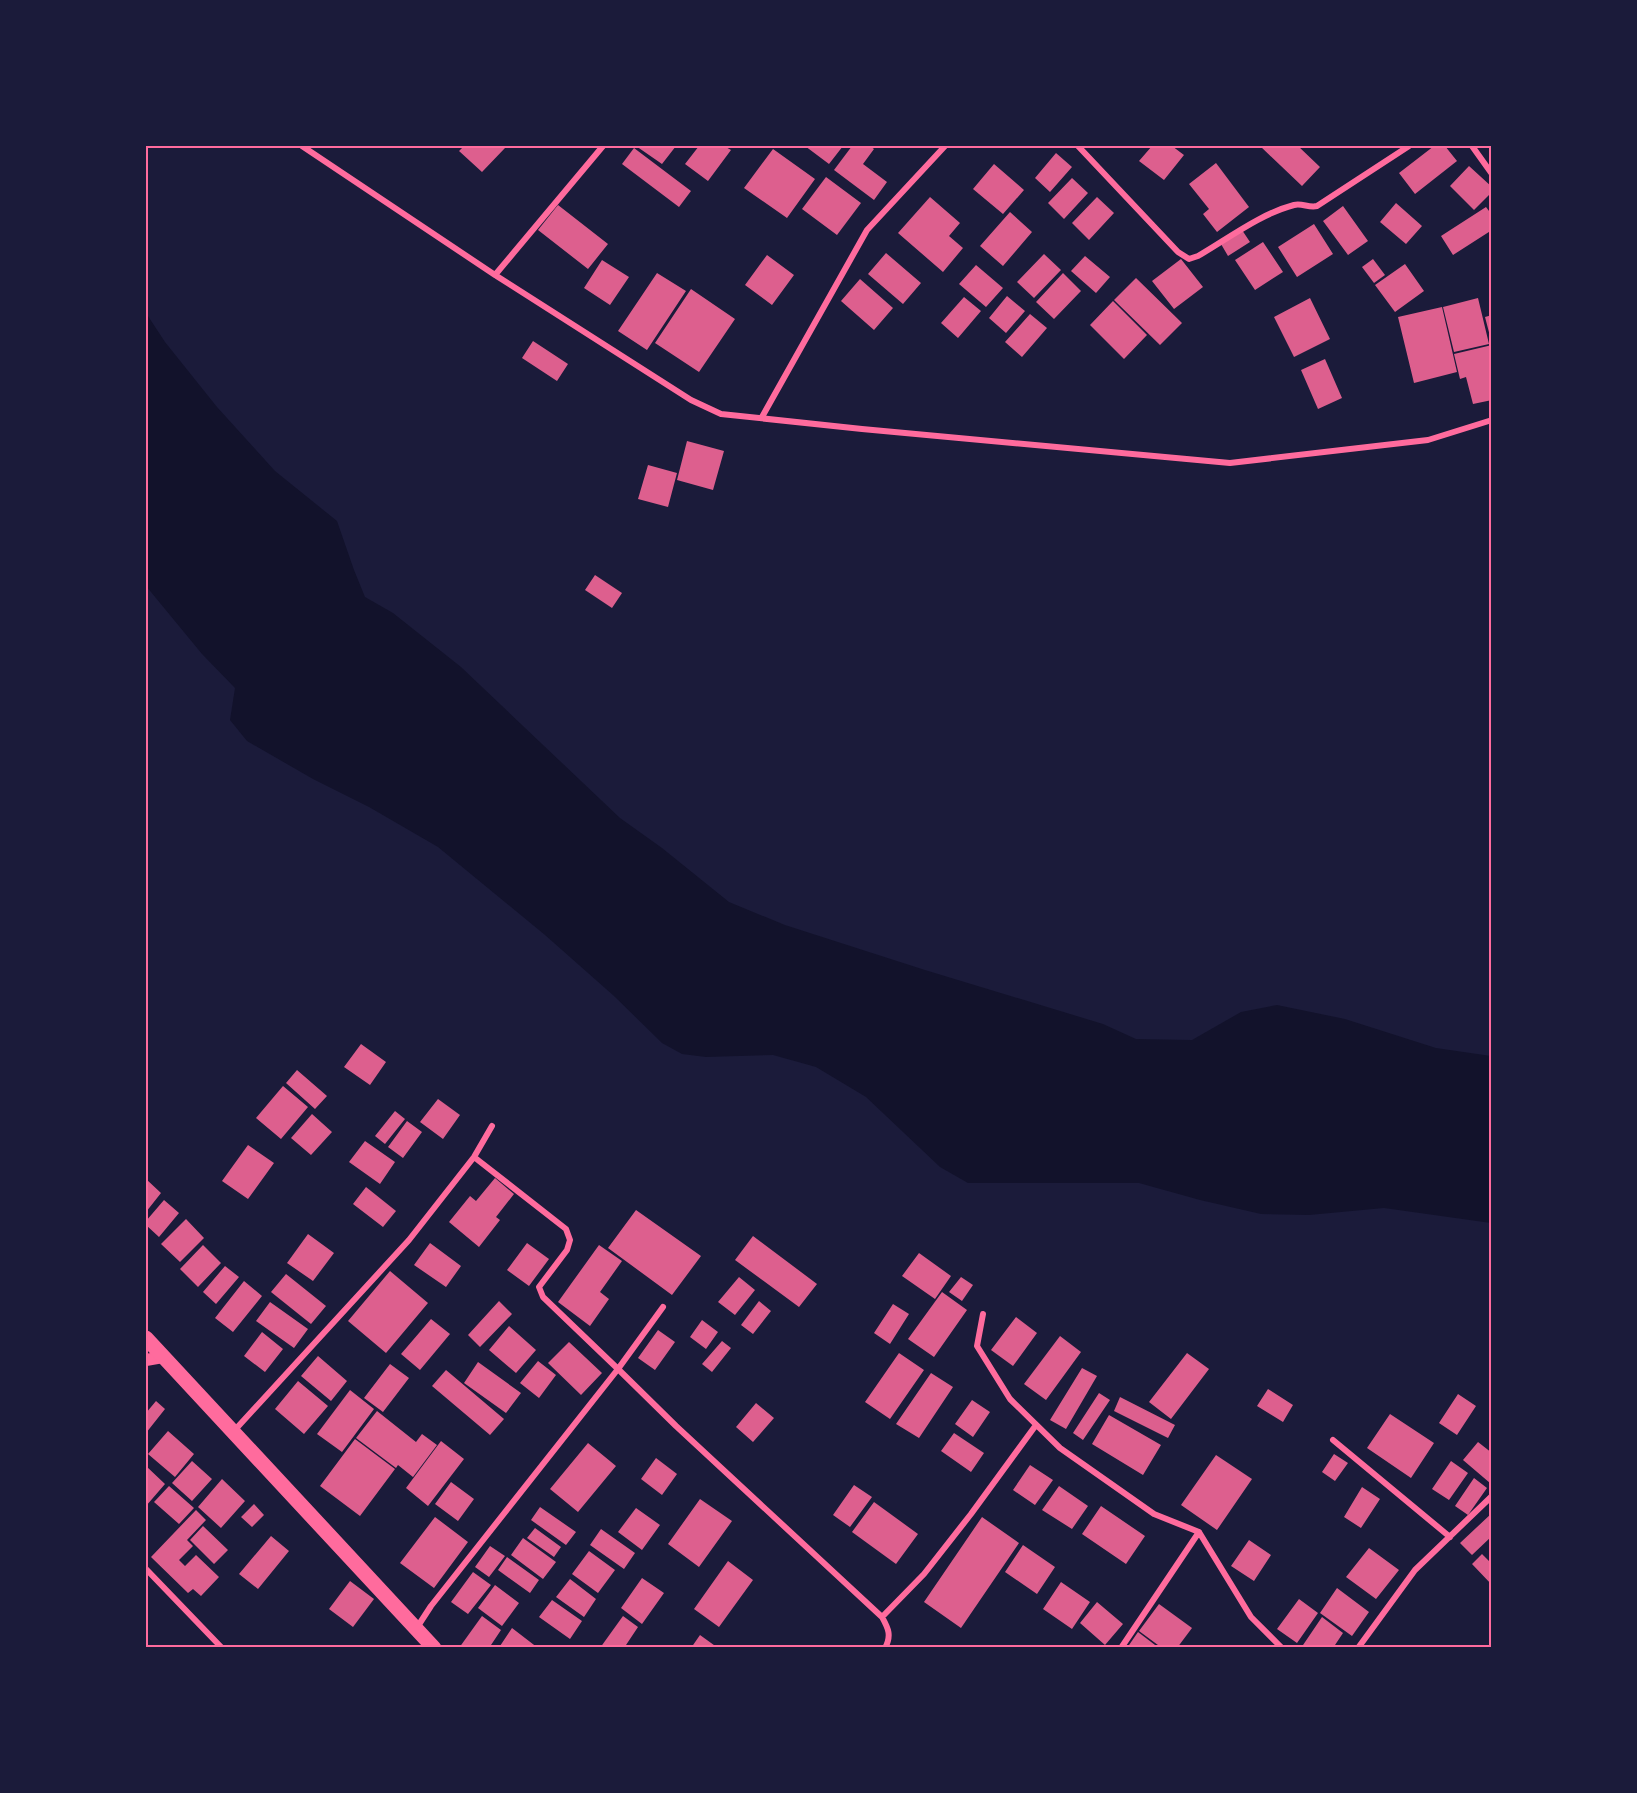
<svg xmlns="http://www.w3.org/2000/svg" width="1637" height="1793" font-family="'Roboto Serif',serif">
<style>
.water{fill:#12122b}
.building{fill:#dd5f8e}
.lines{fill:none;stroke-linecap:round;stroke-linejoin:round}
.minor{stroke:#ff6b9d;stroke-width:6}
.secondary{stroke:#ff6b9d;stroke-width:12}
.primary{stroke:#ff6b9d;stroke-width:15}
.neatline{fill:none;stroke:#ff6b9d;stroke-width:2}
</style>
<rect width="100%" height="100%" fill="#1b1b3a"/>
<path class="water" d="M146 313 165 342 217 407 275 471 337 521 354 570 365 597 393 613 461 667 620 818 662 848 729 902 785 925 925 970 1103 1024 1136 1039 1192 1040 1241 1012 1277 1005 1345 1019 1436 1048 1491 1056V1223L1384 1208 1309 1215 1261 1214 1200 1200 1139 1183H968L940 1167 866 1097 816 1067 773 1055 706 1057 682 1054 662 1043 614 996 545 935 438 847 369 807 313 779 247 741 230 720 235 688 202 654 146 586Z"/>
<path class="building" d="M464 146H502L505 148 482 172 459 151Z
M636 146H676L662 164Z
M699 146H724L731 150 708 181 685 164Z
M805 146H843L829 164Z
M852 146H870L874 149 863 164 887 182 874 200 834 170Z
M1152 146H1172L1184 155 1164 180 1139 161Z
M1260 146H1298L1320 167 1302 186Z
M1434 146H1445L1457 161 1415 194 1399 173Z
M634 148 691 191 679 207 622 164Z
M773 149 815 179 787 218 744 188Z
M1056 153 1072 167 1050 192 1035 178Z
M1216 163 1249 207 1217 232 1203 214 1209 209 1189 184Z
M994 164 1024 190 1003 214 973 189Z
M1469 166 1492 187V192L1474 210 1450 186Z
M826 177 861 203 837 235 802 209Z
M1072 178 1088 193 1064 219 1048 203Z
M930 197 960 223 949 236 963 248 943 272 898 233Z
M1097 197 1114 213 1089 240 1072 223Z
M1396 203 1422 226 1406 244 1380 222Z
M558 205 608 244 588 269 538 230Z
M1343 206 1368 241 1348 255 1323 221Z
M1486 207 1492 215V230L1453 255 1441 236Z
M1010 212 1032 232 1003 266 980 246Z
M1314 224 1333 254 1297 277 1278 247Z
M1242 230 1250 242 1228 256 1221 244Z
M1263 242 1283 272 1255 290 1235 260Z
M886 253 921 283 903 304 868 274Z
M1044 254 1061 270 1034 298 1017 282Z
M767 255 794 275 772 305 745 285Z
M1085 256 1110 277 1096 293 1071 271Z
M1181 259 1203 287 1174 309 1152 281Z
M1373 259 1385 275 1374 283 1362 267Z
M602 260 629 277 610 305 584 288Z
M1405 264 1424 291 1395 312 1375 285Z
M976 265 1003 288 986 307 959 284Z
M657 273 686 291 647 350 618 331Z
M1063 273 1081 291 1054 319 1036 302Z
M1136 278 1182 323 1160 345 1114 300Z
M860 279 893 308 874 330 841 301Z
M691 289 735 319 699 372 655 343Z
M1007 296 1025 311 1006 333 989 318Z
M964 297 981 311 958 338 941 323Z
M1310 298 1330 339 1294 357 1274 317Z
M1478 298 1489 344 1454 352 1443 307Z
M1113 301 1147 335 1124 359 1090 325Z
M1442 307 1457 372 1414 383 1398 317Z
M1030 314 1047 328 1022 357 1005 342Z
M1492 315V340H1491L1485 317Z
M533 341 568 364 557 381 522 358Z
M1492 345V400L1473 404 1466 377 1460 379 1454 354Z
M1325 359 1342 398 1318 409 1301 370Z
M687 441 724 451 713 490 677 480Z
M648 465 677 473 668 507 638 499Z
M595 575 622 593 612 608 585 590Z
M361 1044 386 1062 370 1085 344 1067Z
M297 1070 327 1096 315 1109 286 1083Z
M283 1086 308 1107 281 1139 256 1118Z
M438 1099 460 1115 443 1139 420 1122Z
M395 1111 405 1119 385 1144 375 1136Z
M312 1114 332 1132 311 1155 291 1138Z
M407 1121 422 1132 403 1158 388 1147Z
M365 1141 395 1162 380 1184 349 1162Z
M248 1145 274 1163 248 1199 222 1181Z
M495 1178 514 1194 496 1217 500 1220 479 1247 449 1222 470 1196 476 1201Z
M146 1179 161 1193 146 1212Z
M366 1187 396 1211 383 1227 353 1204Z
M164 1200 179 1213 159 1237 146 1225V1221Z
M636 1210 701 1256 672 1295 608 1248Z
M186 1219 204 1238 180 1262 161 1244Z
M308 1234 334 1253 313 1281 287 1263Z
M753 1236 817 1284 799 1307 735 1260Z
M430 1243 461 1266 446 1287 414 1265Z
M527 1243 549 1259 529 1286 507 1270Z
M203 1245 221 1263 198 1287 180 1269Z
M599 1245 622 1261 600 1292 609 1299 590 1326 558 1302Z
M919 1253 951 1276 935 1299 902 1276Z
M225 1266 239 1277 216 1304 203 1292Z
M390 1271 428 1303 386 1353 348 1321Z
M286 1274 326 1306 311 1324 271 1292Z
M739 1277 755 1290 735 1315 718 1302Z
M961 1277 973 1285 962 1301 949 1292Z
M244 1281 262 1296 233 1332 215 1318Z
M942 1292 967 1310 934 1357 908 1339Z
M499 1301 512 1314 480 1347 468 1335Z
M759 1301 771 1311 753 1334 741 1325Z
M270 1302 308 1329 294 1348 256 1321Z
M893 1304 909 1314 890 1344 874 1333Z
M1016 1317 1037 1333 1013 1366 991 1350Z
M431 1319 450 1334 420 1370 401 1354Z
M702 1320 718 1332 706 1349 690 1337Z
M509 1326 536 1350 516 1373 489 1350Z
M658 1330 675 1342 655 1370 638 1358Z
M262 1332 283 1349 265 1372 244 1356Z
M1060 1336 1081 1352 1046 1400 1024 1384Z
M722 1341 731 1348 712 1372 702 1364Z
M569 1342 602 1373 581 1395 548 1363Z
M899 1353 924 1370 890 1419 865 1402Z
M1187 1353 1209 1369 1171 1419 1149 1402Z
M318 1356 347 1381 331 1401 301 1376Z
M538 1361 556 1375 539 1398 520 1383Z
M478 1362 521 1393 506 1413 464 1383Z
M390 1364 409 1378 383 1412 364 1398Z
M1082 1368 1097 1376 1066 1429 1050 1420Z
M446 1370 504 1419 490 1435 432 1386Z
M931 1373 953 1387 919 1438 896 1424Z
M298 1381 328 1406 304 1434 275 1409Z
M1268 1389 1293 1405 1283 1422 1257 1406Z
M350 1390 374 1409 342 1452 317 1434Z
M1099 1393 1110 1400 1083 1440 1073 1433Z
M1458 1394 1476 1406 1457 1435 1439 1423Z
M1120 1397 1175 1425 1168 1438 1114 1411Z
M972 1400 990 1412 973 1437 955 1424Z
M156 1401 165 1409 146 1433V1413Z
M756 1403 774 1418 753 1442 736 1427Z
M377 1411 416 1442 422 1434 437 1445 413 1477 398 1465 396 1468 356 1438Z
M1390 1414 1434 1443 1411 1478 1367 1448Z
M1109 1415 1161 1445 1143 1475 1092 1444Z
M168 1431 194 1454 175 1477 148 1454Z
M954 1433 984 1453 971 1472 941 1451Z
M355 1439 395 1469 360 1516 320 1486Z
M441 1441 464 1459 428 1506 406 1488Z
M1478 1442 1492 1453V1481L1490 1483 1463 1460Z
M588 1443 616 1466 578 1512 550 1489Z
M1334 1454 1348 1463 1335 1481 1322 1472Z
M1216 1455 1252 1479 1217 1530 1181 1505Z
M656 1458 677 1474 662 1495 641 1479Z
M192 1461 212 1479 192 1501 172 1483Z
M1451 1461 1468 1473 1449 1500 1432 1489Z
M1030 1465 1053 1480 1035 1505 1013 1490Z
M146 1466 165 1484 146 1506Z
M1474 1478 1487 1488 1468 1515 1455 1506Z
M222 1479 245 1501 221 1528 198 1507Z
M451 1482 474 1499 458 1521 435 1504Z
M854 1485 872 1497 850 1527 833 1515Z
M169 1486 194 1508 179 1524 154 1502Z
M1059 1486 1088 1506 1072 1529 1042 1510Z
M1362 1487 1380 1499 1361 1528 1344 1517Z
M700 1499 732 1521 699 1567 668 1544Z
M874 1502 918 1534 896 1564 852 1532Z
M254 1504 264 1515 252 1527 241 1517Z
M1101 1506 1145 1536 1126 1564 1082 1534Z
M540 1507 576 1532 566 1545 531 1520Z
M636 1508 660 1525 642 1550 618 1532Z
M196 1510 206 1520 187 1540 193 1546 179 1560 185 1566 196 1555 219 1577 201 1596 193 1589 188 1593 151 1557Z
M1492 1513V1536L1472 1555 1460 1543Z
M435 1517 468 1542 434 1588 400 1563Z
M982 1517 1019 1543 961 1628 924 1602Z
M203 1526 228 1550 214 1564 190 1540Z
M535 1528 561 1547 554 1557 527 1538Z
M601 1529 635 1553 624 1569 590 1545Z
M271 1536 289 1551 258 1589 239 1574Z
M523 1538 556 1562 543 1579 511 1555Z
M1249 1540 1271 1555 1254 1581 1231 1566Z
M1023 1545 1055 1567 1037 1594 1005 1572Z
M490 1546 505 1556 489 1577 475 1567Z
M1369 1548 1399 1570 1376 1599 1346 1577Z
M589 1551 615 1570 598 1593 572 1574Z
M1482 1554 1492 1564V1585L1472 1564Z
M507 1557 539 1580 530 1593 498 1570Z
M728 1561 753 1580 719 1627 694 1609Z
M473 1572 491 1585 468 1614 451 1602Z
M642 1578 664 1593 642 1624 621 1608Z
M570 1579 596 1599 584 1617 556 1597Z
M350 1581 374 1599 353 1627 329 1609Z
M1061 1582 1090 1602 1072 1629 1043 1609Z
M495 1585 519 1603 502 1626 478 1608Z
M1337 1588 1369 1612 1352 1636 1320 1613Z
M1299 1599 1318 1613 1297 1643 1277 1629Z
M552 1600 582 1621 570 1639 539 1617Z
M1097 1602 1123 1624 1105 1645 1080 1623Z
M1159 1604 1192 1628 1177 1648H1162L1139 1631Z
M482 1616 501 1630 489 1648H459Z
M623 1616 638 1627 624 1648H600Z
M1322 1617 1343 1633 1333 1648H1301Z
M512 1628 538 1648H502L500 1646Z
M1138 1632 1159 1648H1127Z
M700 1635 718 1648H691Z"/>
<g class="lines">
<path class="minor" d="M302 146 495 275 691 400 721 414 862 429 1230 463 1428 440 1492 420
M1078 146 1178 252 1189 259 1198 256C1229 238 1260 214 1294 205 1302 203 1309 208 1317 206L1409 146
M1472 146 1492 174
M495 275 603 146
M762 417 867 230 945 146
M663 1307 618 1369 676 1426 882 1617C888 1628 892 1635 885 1648
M983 1314 977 1346 1010 1399 1060 1448 1154 1514 1199 1532 1251 1617 1282 1648
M233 1432 409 1240 474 1157 492 1126
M1333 1440 1450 1537
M146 1569 222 1648
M882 1617 924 1574 971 1514 1036 1425
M416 1629 431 1606 618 1369 543 1297 539 1287 567 1250 570 1240 566 1229 474 1157
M1121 1648 1199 1532
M1358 1648 1415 1570 1492 1496"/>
<path class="secondary" d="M146 1360 163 1357"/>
<path class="primary" d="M146 1338 434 1648"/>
</g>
<rect width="1637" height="1793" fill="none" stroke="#1b1b3a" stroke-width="294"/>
<rect x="147" y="147" width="1343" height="1499" class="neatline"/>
</svg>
